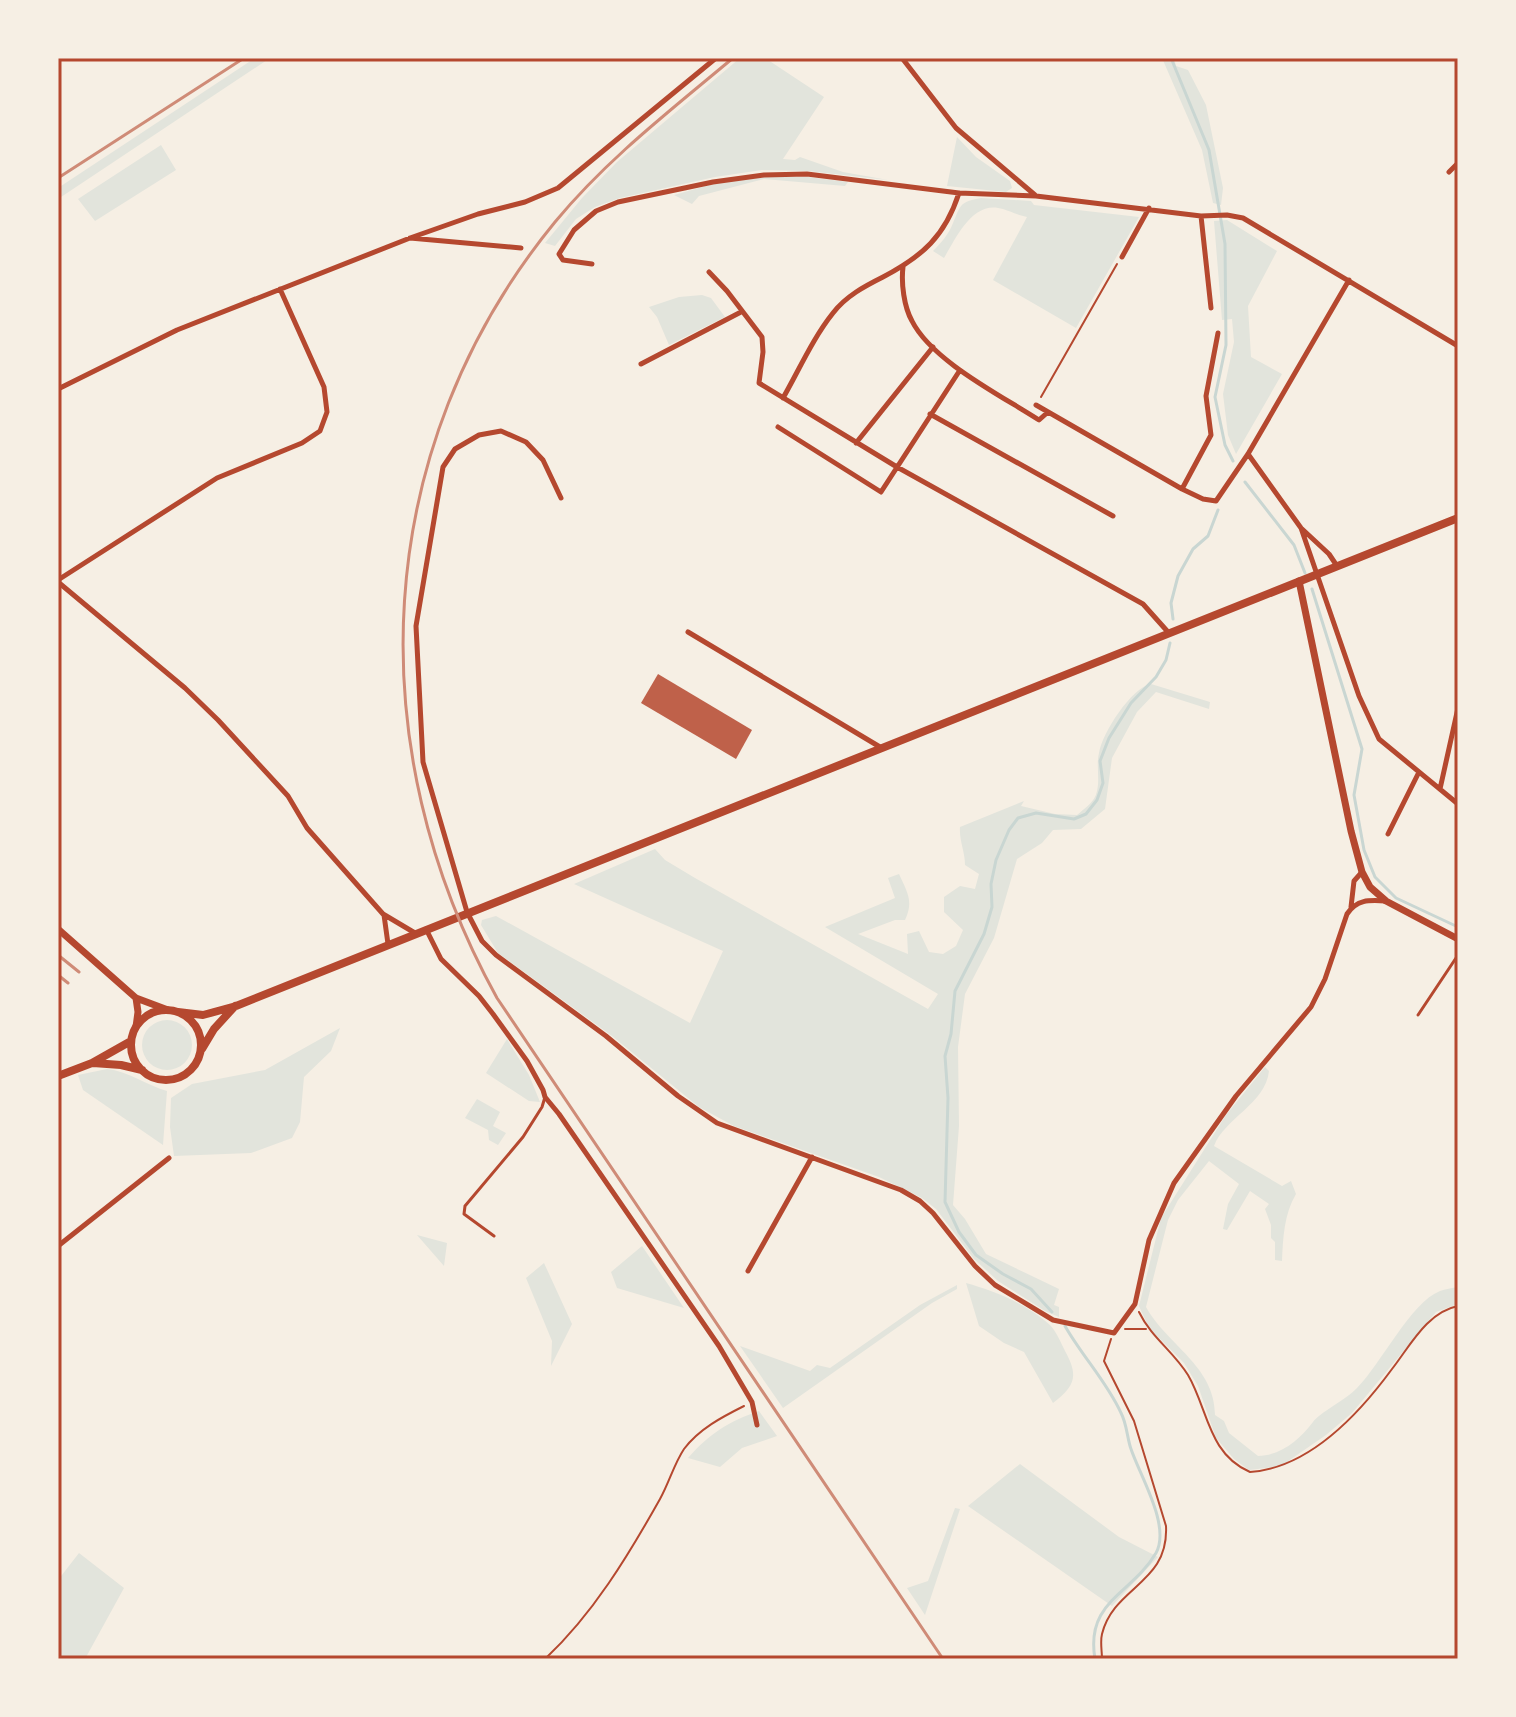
<svg xmlns="http://www.w3.org/2000/svg" width="1516" height="1717" font-family="'Titillium Web',sans-serif">
<style>
.green{fill:#e2e4dc}
.lines{fill:none;stroke-linecap:round;stroke-linejoin:round}
.stream{stroke:#c9d6d2;stroke-width:3}
.building{fill:#bf614a}
.path{stroke:#b5482f;stroke-width:2}
.service{stroke:#b5482f;stroke-width:3}
.minor{stroke:#b5482f;stroke-width:5}
.tertiary{stroke:#b5482f;stroke-width:7}
.primary{stroke:#b5482f;stroke-width:8}
.rail{stroke:#cf8b77;stroke-width:3}
.neatline{fill:none;stroke:#b5482f;stroke-width:3}
</style>
<rect width="100%" height="100%" fill="#f6efe4"/>
<path class="green" d="M255 58H270L58 199V188Z
M740 58H765L824 97 783 159 795 160 800 157 843 172 888 180 808 171 762 170 715 177 620 198 595 207 576 219 555 246 545 243 582 198 617 162Z
M1162 58H1174L1176 66 1188 70 1206 105 1223 188 1221 205 1213 203 1202 150Z
M957 137 976 157 1010 181 1012 188 1006 192 947 186Z
M161 145 176 170 95 221 78 199Z
M764 177H808L848 182 845 186 764 179 699 196 692 204 674 195 713 184Z
M981 198 1031 201 1034 205 1139 217 1076 328 993 280 1027 217C1018 215 1012 212 1003 209 973 199 956 238 944 258L933 251C941 243 949 234 953 223 961 205 959 202 981 198Z
M1227 220 1277 251 1248 306 1251 357 1282 374 1236 454 1228 435 1223 394 1234 342 1232 319 1222 320 1214 221Z
M702 295 711 298 725 317 669 345 657 317 649 307 679 297Z
M1151 684 1210 702 1209 709 1156 692 1137 712 1112 758 1105 809 1081 829 1053 830 1042 843 1017 859 994 938 965 994 958 1047 959 1126 953 1205 965 1219 986 1254 1059 1289 1054 1305 1059 1307V1317L1045 1311 998 1281 974 1259 936 1209 922 1198 879 1177 734 1126 699 1107 612 1036 498 953 481 925 482 920 496 916 690 1023 723 951 574 884 655 849 665 860 695 878 928 1009 938 994 825 927 895 898 888 878 899 874C907 892 914 901 905 920H895L858 934 908 954 907 934 919 931 929 952 943 954 956 946 963 930 944 912V897L960 886 975 889 979 874 965 865C965 851 959 841 960 827L1024 801 1021 806 1055 814 1077 815C1085 808 1095 802 1097 791 1100 779 1096 765 1099 753 1102 733 1132 687 1151 684Z
M142 1045a25 25 0 1 1 50 0a25 25 0 1 1-50 0Z
M340 1028 331 1051 304 1077 300 1122 292 1138 251 1153 174 1156 170 1127 171 1098 192 1084 265 1070Z
M507 1039 529 1075 540 1102 529 1101 486 1073Z
M1265 1067 1269 1071C1266 1103 1224 1119 1214 1146L1282 1186 1291 1181 1296 1194C1284 1214 1283 1238 1282 1261L1275 1260V1242L1271 1238V1225L1265 1209 1269 1204 1250 1191 1227 1230 1223 1229 1228 1204 1239 1184 1209 1161 1178 1200 1168 1220 1146 1307C1167 1345 1215 1366 1215 1415L1224 1421 1229 1433 1258 1456C1282 1455 1299 1440 1313 1422 1319 1413 1347 1399 1357 1388 1381 1364 1411 1302 1440 1291 1445 1289 1452 1288 1458 1287V1304L1436 1312 1352 1413 1326 1435 1281 1466 1249 1470 1234 1459 1216 1438 1198 1386 1184 1363 1149 1328 1139 1306 1161 1218 1226 1115Z
M107 1069C128 1071 146 1085 167 1091L163 1145 83 1090 78 1075Z
M477 1099 500 1112 493 1126 506 1133 498 1145 489 1140 488 1130 465 1118Z
M417 1235 447 1243 444 1266Z
M642 1246 684 1308 617 1288 611 1272Z
M544 1263 572 1324 551 1366 552 1341 526 1278Z
M966 1283C995 1291 1027 1304 1050 1325 1056 1331 1061 1343 1065 1351 1079 1376 1075 1386 1053 1403L1024 1352 1004 1343 979 1326Z
M957 1285V1289L932 1303 783 1408 740 1346 810 1371 817 1365 830 1368 920 1305Z
M759 1411 777 1436 742 1448 720 1467 688 1458C709 1434 729 1421 759 1411Z
M1020 1464 1119 1537 1158 1557 1112 1606 968 1506Z
M955 1508 960 1509 925 1615 907 1588 928 1581Z
M79 1553 124 1588 85 1659H58V1580Z"/>
<g class="lines">
<path class="stream" d="M1171 58 1209 150 1225 244 1226 345 1215 397 1225 445 1233 461
M1245 482 1294 545 1305 573
M1312 589 1362 749 1354 795 1364 850 1375 877 1396 898 1458 927
M1173 619 1171 603 1178 576 1193 549 1208 536 1218 510
M1052 1312 1031 1289 1003 1274 976 1255 959 1232 945 1202 948 1098 945 1056 951 1034 955 991 984 934 992 907 991 884 996 860 1009 830 1018 818 1036 813 1074 819 1086 814 1097 800 1103 783 1100 761 1109 738 1131 703 1156 677 1166 660 1170 643
M1065 1326C1082 1356 1107 1382 1121 1413 1127 1424 1127 1438 1131 1449 1140 1476 1171 1526 1156 1553 1132 1594 1085 1601 1095 1659"/>
</g>
<path class="building" d="M658 674 752 730 736 759 641 703Z"/>
<g class="lines">
<path class="path" d="M1041 397 1117 264
M1139 1312C1151 1337 1174 1352 1188 1375 1208 1409 1208 1454 1250 1472 1309 1468 1359 1414 1392 1369 1410 1346 1427 1312 1458 1306
M1125 1329H1146
M545 1659C593 1614 628 1556 660 1499 669 1483 674 1464 684 1449 699 1429 722 1417 744 1406
M1102 1659C1102 1651 1100 1642 1102 1634 1114 1586 1169 1584 1166 1526L1134 1421 1104 1361 1111 1339"/>
<path class="service" d="M1418 1015 1458 955
M494 1236 464 1214 465 1206 523 1137 542 1107 545 1097"/>
<path class="minor" d="M902 58 956 128 1035 195
M1449 172 1458 163
M1201 216 1211 308
M410 238 521 248
M1122 257 1149 208
M592 264 563 260 559 254 574 230 596 211 618 202 713 182 764 175 807 174 959 193 1036 196 1201 216 1227 215 1243 218 1458 346
M903 267C901 283 904 307 912 321 932 361 1002 396 1039 420L1048 412
M709 272 727 291 762 337 763 352 759 383 897 467 1143 604 1168 632
M641 364 741 312
M58 389 177 330 410 238 478 214 525 202 558 188 716 58
M783 398C799 370 813 338 833 313 846 296 865 286 883 277 923 256 945 236 959 193
M1036 405 1182 489 1203 499 1216 501 1248 454 1349 280
M930 414 1113 516
M778 427 881 492 960 370
M856 443 933 347
M1248 454 1301 528 1329 554 1337 566
M1182 489 1211 435 1206 396 1218 333
M561 498 543 460 526 442 501 431 479 435 455 449 443 467 416 626 423 762 467 912 482 941 496 955 606 1036 678 1096 717 1123 901 1190 920 1201 933 1213 975 1266 995 1285 1053 1320 1114 1333 1135 1304 1149 1240 1174 1183 1236 1096 1311 1007 1325 979 1347 914C1357 899 1369 900 1386 901
M1301 528 1359 696 1379 739 1458 804
M58 580 217 478 302 443 320 431 327 412 324 387 280 289
M58 582 185 688 218 720 288 796 307 828 383 914 415 933
M688 632 880 747
M1440 789 1458 708
M1388 834 1419 772
M1351 907 1354 881 1362 872
M384 915 388 944
M426 929 441 959 479 996 493 1014 527 1061 543 1090 545 1097 559 1114 719 1346 752 1402 757 1425
M58 1246 169 1158
M748 1271 812 1157"/>
<path class="tertiary" d="M1299 581 1351 831 1362 872 1370 887 1386 901 1458 939
M58 929 136 998 168 1010
M136 998 138 1012 136 1027"/>
<path class="primary" d="M131 1045a35 35 0 1 1 70 0a35 35 0 1 1-70 0Z
M178 1012 203 1015 236 1006 1458 518
M202 1049 214 1029 235 1006
M93 1063 121 1065 142 1070
M58 1076 92 1063 131 1041"/>
<path class="rail" d="M733 58C671 110 607 159 555 222 370 448 358 747 497 998L943 1659
M58 178 244 58
M58 955 79 972
M58 975 68 983
M58 994 59 995"/>
</g>
<rect width="1516" height="1717" fill="none" stroke="#f6efe4" stroke-width="120"/>
<rect x="60" y="60" width="1396" height="1597" class="neatline"/>
</svg>
